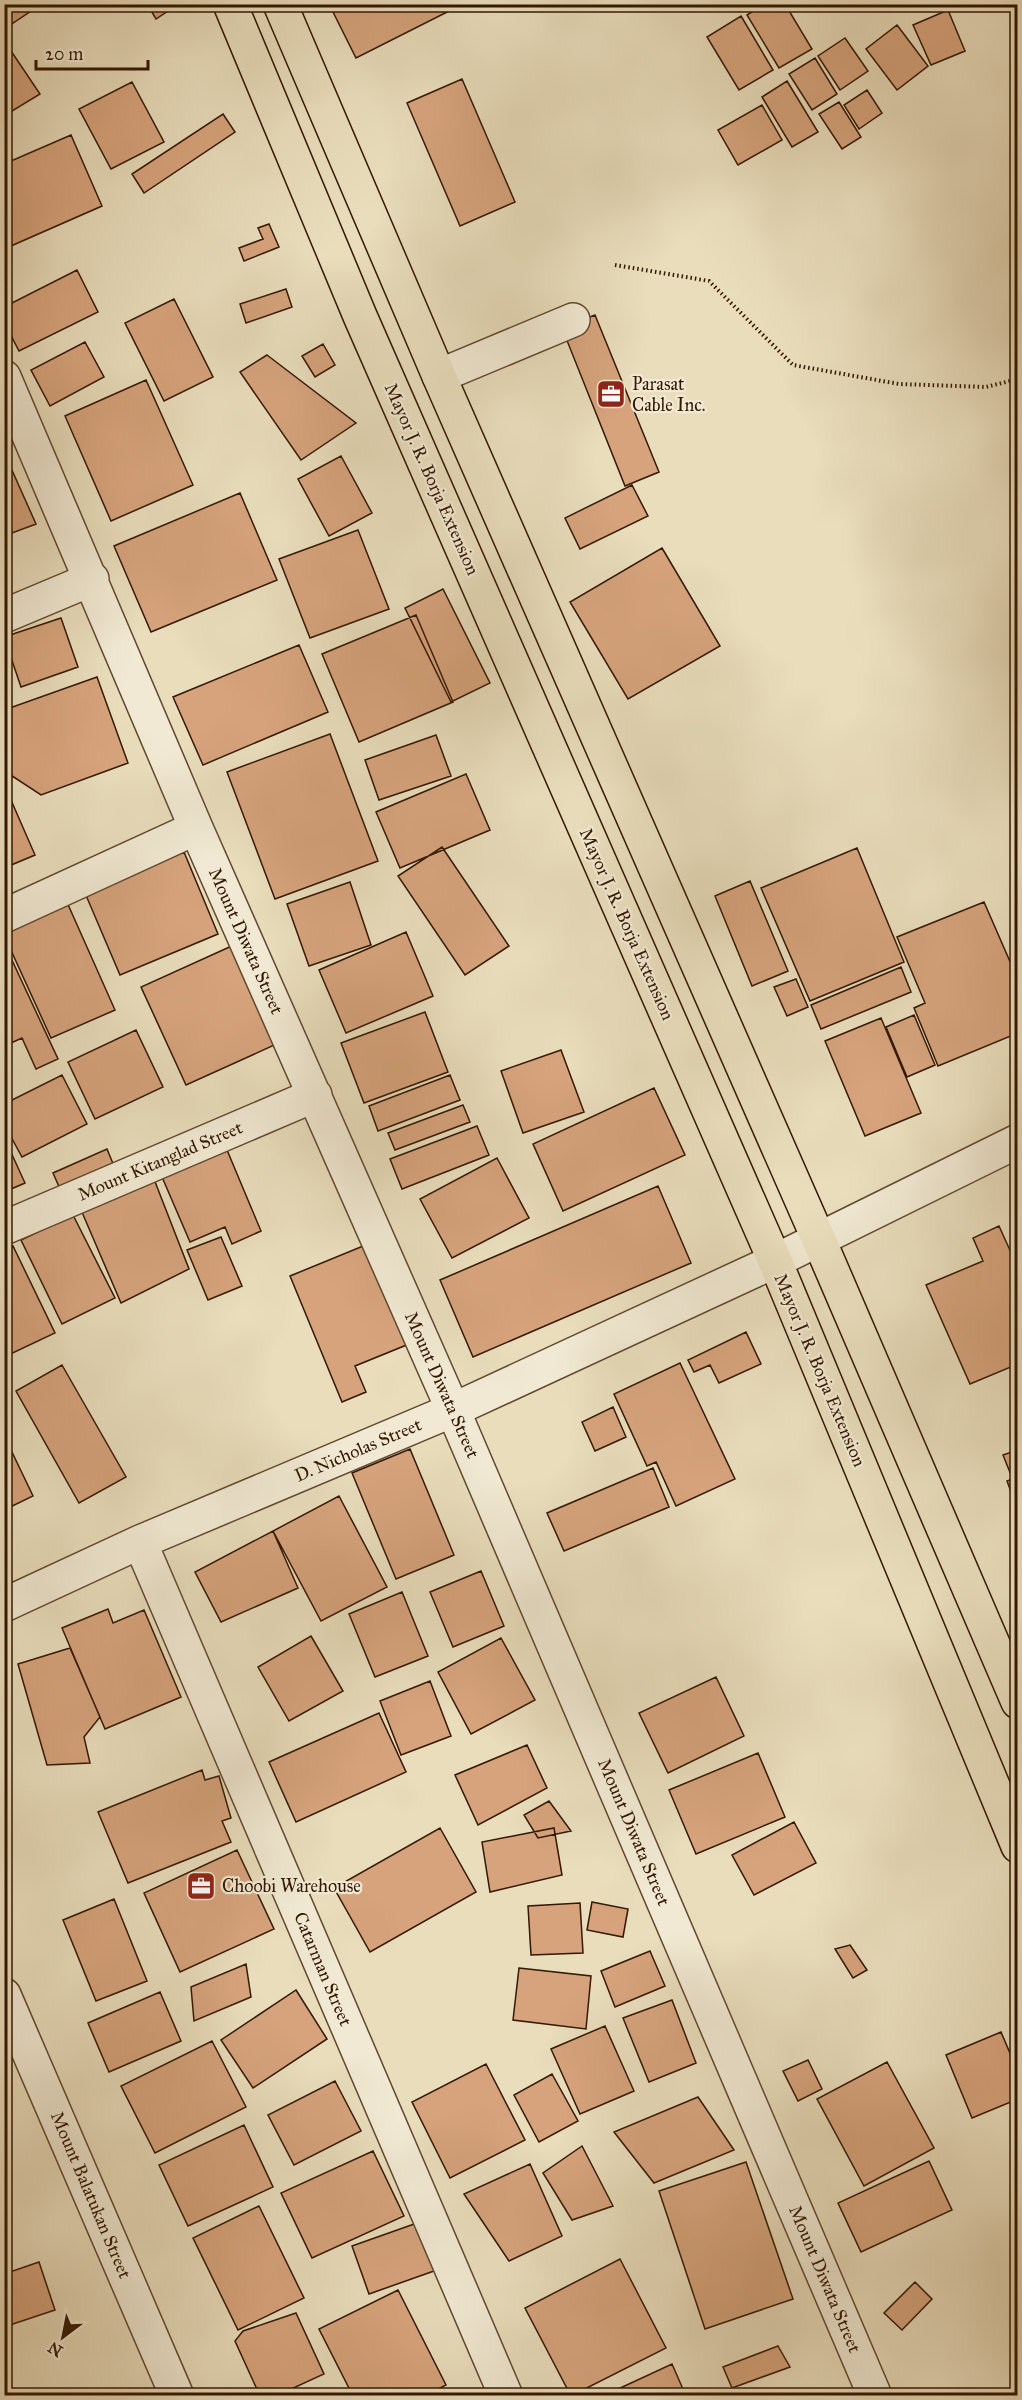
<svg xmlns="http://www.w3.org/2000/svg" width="1022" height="2400" font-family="'IM FELL Great Primer',serif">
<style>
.building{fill:#d6a37c;stroke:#331700;stroke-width:1.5}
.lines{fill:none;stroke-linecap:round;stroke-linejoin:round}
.minor-casing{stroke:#60482f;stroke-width:36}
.major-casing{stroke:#331700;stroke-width:36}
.path{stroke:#331700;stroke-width:4;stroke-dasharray:1.5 3;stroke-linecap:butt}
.minor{stroke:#f1e9d3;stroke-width:33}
.major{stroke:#e9ddbc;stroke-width:33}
.labels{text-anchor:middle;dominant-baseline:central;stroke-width:4.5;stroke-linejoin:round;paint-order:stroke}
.poi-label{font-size:18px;fill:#331700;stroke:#f1e9d3;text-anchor:start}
.street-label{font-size:18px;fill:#331700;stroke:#f1e9d3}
</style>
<rect width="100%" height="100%" fill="#e9ddbc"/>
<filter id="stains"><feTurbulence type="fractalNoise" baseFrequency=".00333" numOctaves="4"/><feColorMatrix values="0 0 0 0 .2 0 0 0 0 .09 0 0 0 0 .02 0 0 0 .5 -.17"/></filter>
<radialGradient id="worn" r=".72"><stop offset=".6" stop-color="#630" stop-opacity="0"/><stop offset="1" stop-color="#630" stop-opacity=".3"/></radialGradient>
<path class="building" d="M4 4H26L31 11 4 29Z
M147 4H177V5L156 19Z
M329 4H463L356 58Z
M764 4H785L812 49 779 68 747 15Z
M948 10 965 51 931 65 913 25Z
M741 16 773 70 739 90 707 37Z
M897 25 928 66 897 90 866 49Z
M845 38 868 71 840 90 818 56Z
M9 48 40 94 4 116V51Z
M815 58 837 94 812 110 789 74Z
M462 79 515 202 460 226 407 103Z
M787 81 818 132 792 147 762 97Z
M132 82 164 142 111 169 79 109Z
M867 90 882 113 859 129 844 105Z
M839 102 861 137 842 149 819 114Z
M762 105 782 140 738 165 718 130Z
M223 114 235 132 144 193 132 174Z
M71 135 102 206 4 249V164Z
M269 224 279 247 244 261 239 248 263 239 258 228Z
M77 270 98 312 19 351 4 322V307Z
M286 289 292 307 246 323 240 304Z
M174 299 213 377 164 401 125 323Z
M595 315 659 472 625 486 562 328Z
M85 342 104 377 50 406 31 370Z
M323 344 335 365 315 377 302 356Z
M267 355 356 423 301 460 240 372Z
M146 380 193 485 111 521 65 416Z
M341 456 372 513 329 536 298 479Z
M7 459 36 524 4 536V461Z
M632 485 648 516 580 549 565 518Z
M240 493 277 580 151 632 114 546Z
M358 530 389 609 310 638 279 559Z
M662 548 720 646 628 699 570 602Z
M443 589 490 683 451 702 405 608Z
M416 615 453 702 359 742 322 654Z
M61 618 78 667 21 687 4 637Z
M299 645 328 712 203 765 173 697Z
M97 677 128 763 41 795 6 772 4 710Z
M330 734 378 861 275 899 227 772Z
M436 735 451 776 379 800 365 760Z
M466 774 490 830 400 868 376 812Z
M4 784 35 855 4 868Z
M442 847 509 946 465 975 398 876Z
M857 848 904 962 810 1001 761 888Z
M184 852 218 934 120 975 85 893Z
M750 881 788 971 752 986 715 896Z
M350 882 371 945 309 966 287 904Z
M66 900 115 1010 51 1038 4 935V927Z
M984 902 1018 980V1033L938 1066 914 1008 925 1003 897 937Z
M406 932 433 996 346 1033 319 970Z
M4 943 58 1059 36 1069 22 1038 4 1046Z
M236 944 281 1042 186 1085 141 987Z
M901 967 911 992 821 1029 811 1005Z
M796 979 808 1007 787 1016 774 987Z
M425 1012 448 1072 364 1103 341 1043Z
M914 1015 935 1065 907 1077 886 1027Z
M881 1018 921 1113 865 1136 825 1041Z
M136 1030 163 1087 95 1119 68 1062Z
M561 1050 584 1112 523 1133 501 1071Z
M62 1075 87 1124 22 1157 4 1124V1104Z
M450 1075 460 1100 378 1131 369 1106Z
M654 1088 685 1155 563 1211 533 1144Z
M463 1105 470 1122 395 1150 388 1133Z
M477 1126 489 1155 402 1189 390 1159Z
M4 1137 25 1183 4 1192Z
M107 1149 114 1166 60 1189 53 1173Z
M227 1150 261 1231 232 1244 225 1227 190 1242 162 1177Z
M497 1158 529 1218 452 1258 420 1199Z
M152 1174 189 1269 121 1303 78 1203Z
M658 1186 691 1263 473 1357 440 1280Z
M73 1215 115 1298 62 1324 21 1240Z
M999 1226 1018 1268V1364L970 1384 926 1285 983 1261 973 1238Z
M221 1237 242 1286 208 1300 187 1250Z
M368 1244 409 1344 355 1366 366 1392 342 1402 290 1276Z
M13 1246 55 1333 4 1357V1250Z
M746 1332 761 1364 719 1383 710 1365 694 1372 688 1360Z
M680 1363 735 1479 676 1506 656 1462 647 1466 614 1394Z
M62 1365 126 1477 79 1503 16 1391Z
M613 1407 626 1437 595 1451 582 1422Z
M410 1449 454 1555 396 1579 352 1473Z
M11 1450 33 1496 4 1510V1453Z
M1018 1450V1472L1011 1475 1003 1455Z
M653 1468 669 1507 564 1551 547 1513Z
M1018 1477V1511L1007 1481Z
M339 1496 387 1587 321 1621 273 1531Z
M273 1531 298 1588 221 1622 195 1572Z
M481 1571 504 1626 453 1647 430 1592Z
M402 1592 428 1656 375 1677 349 1614Z
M108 1609 113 1623 144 1610 181 1697 105 1729 62 1628Z
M311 1636 343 1691 289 1721 258 1667Z
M501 1638 535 1700 471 1734 438 1672Z
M70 1648 100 1717 84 1737 90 1763 47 1765 18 1664Z
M716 1677 744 1736 668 1773 639 1713Z
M430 1681 451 1736 401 1755 380 1701Z
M379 1713 406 1772 296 1822 269 1762Z
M527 1745 547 1788 478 1825 455 1775Z
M758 1753 785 1817 696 1854 669 1790Z
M202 1770 205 1780 219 1776 231 1818 222 1821 231 1842 128 1883 98 1812Z
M549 1801 571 1831 538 1838 524 1815Z
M794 1822 816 1863 754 1895 732 1855Z
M440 1828 476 1892 370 1952 334 1888Z
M554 1828 562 1875 490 1892 482 1842Z
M237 1850 274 1929 180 1972 144 1893Z
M114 1899 147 1981 96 2001 63 1920Z
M592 1902 628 1909 623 1937 587 1930Z
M580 1903 583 1953 531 1955 528 1906Z
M850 1945 867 1970 853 1978 835 1949Z
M650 1951 665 1986 615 2007 601 1971Z
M246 1964 251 1997 194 2021 191 1987Z
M519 1968 591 1976 586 2029 513 2020Z
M296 1990 327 2039 253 2088 221 2040Z
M160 1992 181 2041 109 2072 88 2023Z
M672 2000 696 2063 649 2082 623 2018Z
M605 2026 634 2091 580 2114 551 2049Z
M1001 2032 1018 2072V2099L972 2118 946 2055Z
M212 2041 246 2107 155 2153 121 2086Z
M808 2060 822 2089 798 2101 783 2071Z
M887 2062 934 2148 864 2186 817 2099Z
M486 2064 525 2140 450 2178 412 2102Z
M552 2074 578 2121 539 2142 514 2095Z
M335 2081 361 2131 294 2165 268 2115Z
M698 2097 734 2150 654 2183 614 2132Z
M244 2125 273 2187 188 2226 159 2165Z
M582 2146 613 2206 572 2220 543 2173Z
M373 2151 404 2216 312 2258 281 2193Z
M929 2161 952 2210 861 2252 838 2203Z
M746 2162 793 2299 705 2329 659 2191Z
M530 2164 562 2236 509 2261 464 2194Z
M259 2206 304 2298 238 2330 193 2238Z
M417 2223 434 2271 369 2294 352 2246Z
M620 2259 666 2348 571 2396 525 2308Z
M39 2262 55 2310 4 2327V2274Z
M915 2282 932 2299 902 2330 884 2313Z
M398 2290 446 2385 425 2396H353L319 2329Z
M296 2313 324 2374 276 2396H260L235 2341 243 2331Z
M778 2346 790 2367 732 2388 723 2367Z
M672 2364 686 2396H603Z"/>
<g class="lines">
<g class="minor-casing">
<path id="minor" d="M439 376 573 320
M4 377 196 828 453 1410 875 2396
M4 616 92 579
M4 916 196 828
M4 1228 315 1095
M140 1542 506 2396
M4 1605 140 1542 453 1410 775 1261 1018 1141
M4 1995 177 2396"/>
</g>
<g class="major-casing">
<path id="major" d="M230 4 360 316 775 1261 1018 1846
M280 4 439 376 819 1240 1018 1702"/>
</g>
<path class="path" d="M615 265 709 281 793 365 899 384 986 387 1018 379"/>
<use href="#minor" class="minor"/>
<use href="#major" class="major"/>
</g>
<defs>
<g id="office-square" transform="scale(1.5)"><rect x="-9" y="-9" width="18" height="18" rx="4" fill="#8f2418" stroke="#f1e9d3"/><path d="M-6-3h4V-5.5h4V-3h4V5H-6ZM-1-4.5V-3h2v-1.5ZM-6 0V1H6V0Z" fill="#fff"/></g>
</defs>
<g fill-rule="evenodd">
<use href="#office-square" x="611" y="394"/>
<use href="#office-square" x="201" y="1886"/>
</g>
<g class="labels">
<g class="poi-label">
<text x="632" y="384">Parasat<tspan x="632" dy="21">Cable Inc.</tspan></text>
<text x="222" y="1886">Choobi Warehouse</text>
</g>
<g class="street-label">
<text transform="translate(432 479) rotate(66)">Mayor J. R. Borja Extension</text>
<text transform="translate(627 924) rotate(66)">Mayor J. R. Borja Extension</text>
<text transform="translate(246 941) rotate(66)">Mount Diwata Street</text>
<text transform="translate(160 1161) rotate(-23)">Mount Kitanglad Street</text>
<text transform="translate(820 1370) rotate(67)">Mayor J. R. Borja Extension</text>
<text transform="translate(442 1385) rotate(66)">Mount Diwata Street</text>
<text transform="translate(358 1450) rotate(-23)">D. Nicholas Street</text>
<text transform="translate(634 1832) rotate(67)">Mount Diwata Street</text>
<text transform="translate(323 1969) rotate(67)">Catarman Street</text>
<text transform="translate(91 2195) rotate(67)">Mount Balatukan Street</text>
<text transform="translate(825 2279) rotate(67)">Mount Diwata Street</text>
</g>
</g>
<rect width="1022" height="2400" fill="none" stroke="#e9ddbc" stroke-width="24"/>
<rect x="6" y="6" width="1010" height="2388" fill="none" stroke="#331700" stroke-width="3"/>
<rect x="12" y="12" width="998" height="2376" fill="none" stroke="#331700" stroke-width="1.5"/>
<g transform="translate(63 2337) rotate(212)" stroke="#f1e9d3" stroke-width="4.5" paint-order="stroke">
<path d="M0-4.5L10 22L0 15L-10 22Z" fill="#331700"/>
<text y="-9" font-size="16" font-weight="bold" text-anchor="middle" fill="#331700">N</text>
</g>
<path d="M36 60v9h112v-9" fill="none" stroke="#331700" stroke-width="3"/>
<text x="45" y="60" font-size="18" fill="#331700" stroke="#f1e9d3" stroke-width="4.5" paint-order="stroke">20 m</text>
<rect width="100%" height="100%" filter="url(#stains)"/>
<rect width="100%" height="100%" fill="url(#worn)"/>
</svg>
